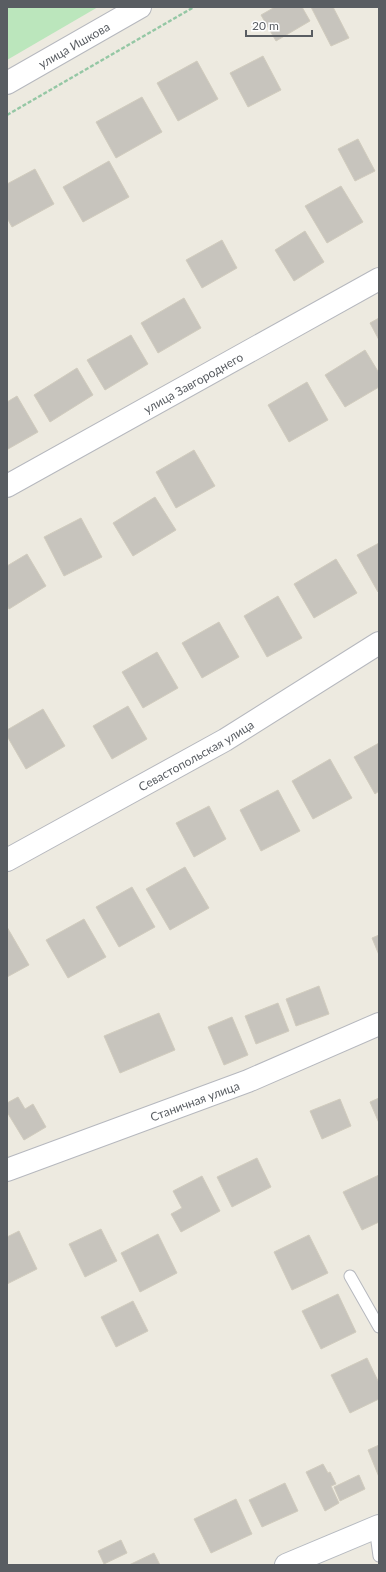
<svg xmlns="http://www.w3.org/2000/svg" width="386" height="1572" font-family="Lato,sans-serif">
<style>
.green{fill:#bbe6bc}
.building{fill:#c7c4bd;stroke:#d1ccbe}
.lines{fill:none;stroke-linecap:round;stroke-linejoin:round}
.lane-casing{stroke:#b6b8be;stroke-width:13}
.street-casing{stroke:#b6b8be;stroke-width:24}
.secondary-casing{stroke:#b6bac0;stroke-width:24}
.path{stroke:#94c7a4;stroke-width:2.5;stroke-dasharray:4 2;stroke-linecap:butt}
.lane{stroke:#fff;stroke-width:11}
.street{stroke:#fff;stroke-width:22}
.secondary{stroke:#fff;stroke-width:22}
.labels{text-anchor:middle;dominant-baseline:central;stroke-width:4;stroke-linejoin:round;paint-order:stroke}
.street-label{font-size:12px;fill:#595d62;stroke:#fff}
</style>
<rect width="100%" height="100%" fill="#edeae0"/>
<path class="green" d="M7 7H98L7 60Z"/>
<path class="building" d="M275 7H302L310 21 276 41 261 15Z
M311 7H333L349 38 331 46Z
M263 56 281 90 248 107 230 73Z
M197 61 218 99 178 121 157 83Z
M142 97 162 132 116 158 96 122Z
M358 139 375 171 355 181 338 149Z
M109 161 129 197 83 222 63 187Z
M35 169 54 204 12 227 7 218V184Z
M341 186 363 222 327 243 305 206Z
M305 231 324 262 294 281 275 250Z
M222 240 237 268 202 288 186 260Z
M184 298 201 328 158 353 141 323Z
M379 318V340L370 323Z
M131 335 148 364 105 390 87 360Z
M365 350 379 373V387L345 407 325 375Z
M77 368 93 395 50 422 34 395Z
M307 382 328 420 289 442 268 405Z
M17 396 38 432 8 449 7 447V402Z
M194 450 215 486 176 508 156 472Z
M155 497 176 530 133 556 113 523Z
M81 518 102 557 64 576 44 537Z
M379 543V591L378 592 357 555Z
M27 554 46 586 9 609 7 605V566Z
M336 559 357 593 314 618 294 584Z
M278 596 302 638 267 657 244 616Z
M219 622 239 657 202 678 182 643Z
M157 652 178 688 143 708 122 672Z
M128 706 147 739 112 759 93 726Z
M43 709 65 746 26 769 7 736V730Z
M379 743V791L375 794 354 757Z
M330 759 352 798 313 819 292 781Z
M278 790 300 831 261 851 240 810Z
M209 806 226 839 194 857 176 823Z
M185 867 209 908 170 930 146 889Z
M132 887 155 927 119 947 96 907Z
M84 919 106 957 68 978 46 940Z
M7 927 29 965 7 977Z
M379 935V955L372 938Z
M319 986 329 1014 296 1026 286 999Z
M278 1003 289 1031 256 1044 245 1016Z
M159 1013 175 1050 120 1073 104 1036Z
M232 1017 248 1055 224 1065 208 1027Z
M18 1097 25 1109 33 1104 46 1127 24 1140 7 1112V1103Z
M379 1098V1123L370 1102Z
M340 1099 351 1126 322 1139 310 1111Z
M257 1158 271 1187 232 1207 217 1177Z
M379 1175V1222L362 1230 343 1192Z
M202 1176 220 1211 181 1232 171 1214 182 1208 173 1191Z
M101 1229 117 1261 85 1277 69 1244Z
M19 1231 37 1269 7 1284V1237Z
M158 1234 177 1273 140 1292 121 1253Z
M309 1235 328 1273 292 1290 274 1252Z
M338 1294 356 1332 321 1349 302 1311Z
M133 1301 148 1331 116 1347 101 1317Z
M367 1358 379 1383V1399L350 1413 331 1375Z
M379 1445V1477L368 1450Z
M323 1464 328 1473 330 1472 336 1484 331 1486 339 1503 325 1511 306 1472Z
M359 1475 365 1489 340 1501 334 1487Z
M285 1483 298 1511 262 1527 249 1500Z
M236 1499 252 1534 211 1553 194 1519Z
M121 1540 127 1553 104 1564 98 1551Z
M154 1553 160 1565H129Z"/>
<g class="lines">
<g class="lane-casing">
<path id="lane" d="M350 1276 379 1327
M375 1527 379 1556"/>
</g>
<g class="street-casing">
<g id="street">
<path id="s1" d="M7 83 140 7"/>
<path id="s2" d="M7 486 379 279"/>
<path id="s3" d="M7 860 225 740 379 643"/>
<path id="s4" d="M7 1170 248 1081 379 1024"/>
</g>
</g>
<g class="secondary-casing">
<path id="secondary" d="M286 1565 379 1526"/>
</g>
<path class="path" d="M7 115 194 7"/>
<use href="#lane" class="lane"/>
<use href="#street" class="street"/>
<use href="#secondary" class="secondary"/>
</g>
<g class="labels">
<g class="street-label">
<text stroke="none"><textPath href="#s1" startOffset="77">улица Ишкова</textPath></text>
<text stroke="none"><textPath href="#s2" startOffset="213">улица Завгороднего</textPath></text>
<text stroke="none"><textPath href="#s3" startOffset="216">Севастопольская улица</textPath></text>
<text stroke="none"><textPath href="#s4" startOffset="200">Станичная улица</textPath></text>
</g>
</g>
<rect width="386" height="1572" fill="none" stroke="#595d62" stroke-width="16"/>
<path d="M246 30v6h66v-6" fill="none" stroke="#595d62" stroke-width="2"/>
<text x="252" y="30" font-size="12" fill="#595d62" stroke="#ffffff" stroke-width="3" paint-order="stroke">20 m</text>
</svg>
